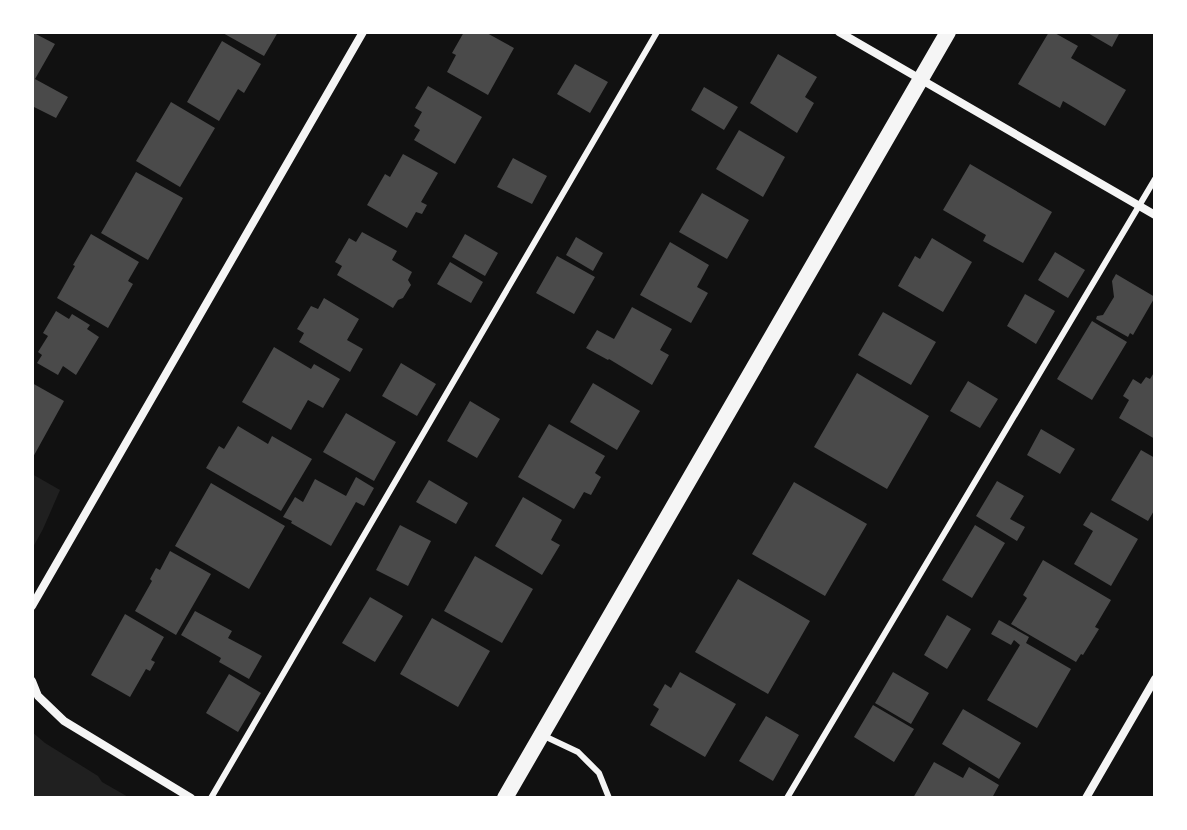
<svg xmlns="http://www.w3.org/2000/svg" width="1187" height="830" font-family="'Zilla Slab',serif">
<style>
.green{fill:#202020}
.building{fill:#4a4a4a}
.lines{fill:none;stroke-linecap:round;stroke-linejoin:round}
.service{stroke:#f5f5f5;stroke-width:6}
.minor{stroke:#f5f5f5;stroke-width:8}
.secondary{stroke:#f5f5f5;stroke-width:16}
</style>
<rect width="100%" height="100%" fill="#111"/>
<path class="green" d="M32 474 60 490 43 529 32 549Z
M32 732 45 743 98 776 102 782 130 798H32Z"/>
<path class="building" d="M32 32 55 44 35 79 68 97 56 118 32 106Z
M221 32H278L264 56Z
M464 32H485L514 48 488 95 447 72 456 55 452 53Z
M1049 32H1053L1078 46 1071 58 1126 90 1105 126 1063 101 1060 108 1018 84Z
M1086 32H1120L1112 47Z
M222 41 261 64 244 93 238 89 219 121 187 102Z
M778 54 817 77 805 97 814 103 797 133 750 103Z
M575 64 608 82 590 113 557 94Z
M428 86 482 117 455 164 414 140 420 130 414 126 422 112 415 108Z
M704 87 738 107 724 130 691 110Z
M171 102 215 128 180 187 136 161Z
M739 130 785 157 763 197 716 169Z
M403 154 438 173 421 202 427 205 422 214 416 212 407 228 367 205 385 174 390 177Z
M513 158 547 176 532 204 497 187Z
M970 164 1052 212 1023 263 983 241 986 235 943 210Z
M136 172 183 198 148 260 101 233Z
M702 193 749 220 727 259 679 232Z
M362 232 397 251 392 260 412 272 408 280 411 285 403 298 398 300 393 308 337 275 342 266 335 262 349 238 356 242Z
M91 234 139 262 128 281 133 284 108 328 57 298 75 266 73 265Z
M465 234 498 253 485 276 452 257Z
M576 237 603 253 593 271 566 255Z
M932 238 972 262 943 312 898 286 915 256 920 259Z
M670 242 709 265 697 287 708 293 691 323 640 295Z
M1055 252 1085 270 1068 298 1038 280Z
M557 256 595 277 574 314 536 293Z
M450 262 483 282 471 303 437 284Z
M1116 274 1155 297 1133 335 1130 333 1128 337 1096 319 1097 316 1103 315 1114 297 1112 281Z
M1025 294 1055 311 1036 344 1007 326Z
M324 298 359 319 347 340 363 349 350 372 299 342 304 333 297 329 311 306 318 309Z
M632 307 672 329 660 350 669 355 652 385 609 359 608 360 586 348 597 330 614 339Z
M56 311 69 319 72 314 90 325 87 329 99 337 76 375 63 366 58 375 37 363 42 355 38 352 48 336 43 333Z
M883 312 936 342 911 385 858 355Z
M1092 321 1127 342 1092 400 1057 379Z
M274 347 311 369 314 364 340 379 323 408 308 400 291 430 242 402Z
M401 363 436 384 417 416 382 396Z
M1155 371V439L1119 418 1129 400 1123 396 1133 379 1141 384 1146 377 1150 379Z
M857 373 929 416 887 489 814 447Z
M968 381 998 399 980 428 950 411Z
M32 383 64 401 32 459Z
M593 383 640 411 617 450 570 422Z
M470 401 500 419 477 458 447 441Z
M346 413 396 442 374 481 323 452Z
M549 424 605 456 595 473 601 477 591 495 584 492 574 509 518 477Z
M238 426 268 444 272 436 312 459 281 511 206 468 219 446 224 449Z
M1041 429 1075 449 1060 474 1027 455Z
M1141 450 1155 458V509L1148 521 1111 500Z
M356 477 374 488 364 506 356 502 331 546 291 523 292 521 283 517 295 497 303 502 315 479 346 496Z
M429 480 468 503 456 524 416 502Z
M997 481 1024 496 1010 519 1025 527 1017 541 976 516Z
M794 482 867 524 825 596 752 554Z
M211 483 285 526 249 589 175 546Z
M523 497 562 520 551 540 560 545 542 575 495 546Z
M1091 512 1138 539 1111 586 1074 564 1093 531 1083 525Z
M400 525 431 541 408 586 376 570Z
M975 525 1005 543 972 598 942 580Z
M170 551 211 574 176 635 135 611 152 581 150 579 156 568 160 570Z
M475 556 533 589 502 643 444 611Z
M1043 560 1111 600 1095 627 1099 629 1083 655 1081 654 1076 662 1011 624 1027 598 1023 595Z
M738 579 810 621 768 694 695 652Z
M370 597 403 616 375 662 342 643Z
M195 611 232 631 228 638 262 656 249 679 219 662 221 658 181 635Z
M125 614 164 637 151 660 155 662 150 671 146 669 130 697 91 675Z
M947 615 971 629 947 669 924 655Z
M432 618 490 651 458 707 400 674Z
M999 620 1029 637 1026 643 1071 669 1037 728 987 700 1020 645 1014 640 1011 645 991 634Z
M680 672 736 704 705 757 650 725 659 709 653 705 665 684 671 688Z
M893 672 929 693 911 724 875 703Z
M229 674 261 693 238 732 206 713Z
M873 705 914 729 894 762 854 737Z
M963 709 1021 743 999 779 942 744Z
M766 716 799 735 773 781 739 761Z
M934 762 963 778 969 767 999 785 992 798H913Z"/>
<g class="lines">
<path class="service" d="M542 735 578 752 599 773 609 798
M211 798 657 32
M787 798 1155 179"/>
<path class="minor" d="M839 32 1155 215
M32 606 363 32
M32 681 38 696 64 721 191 798
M1086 798 1155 679"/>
<path class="secondary" d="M505 798 948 32"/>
</g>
<rect width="1187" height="830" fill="none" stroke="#ffffff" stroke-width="68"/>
</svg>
